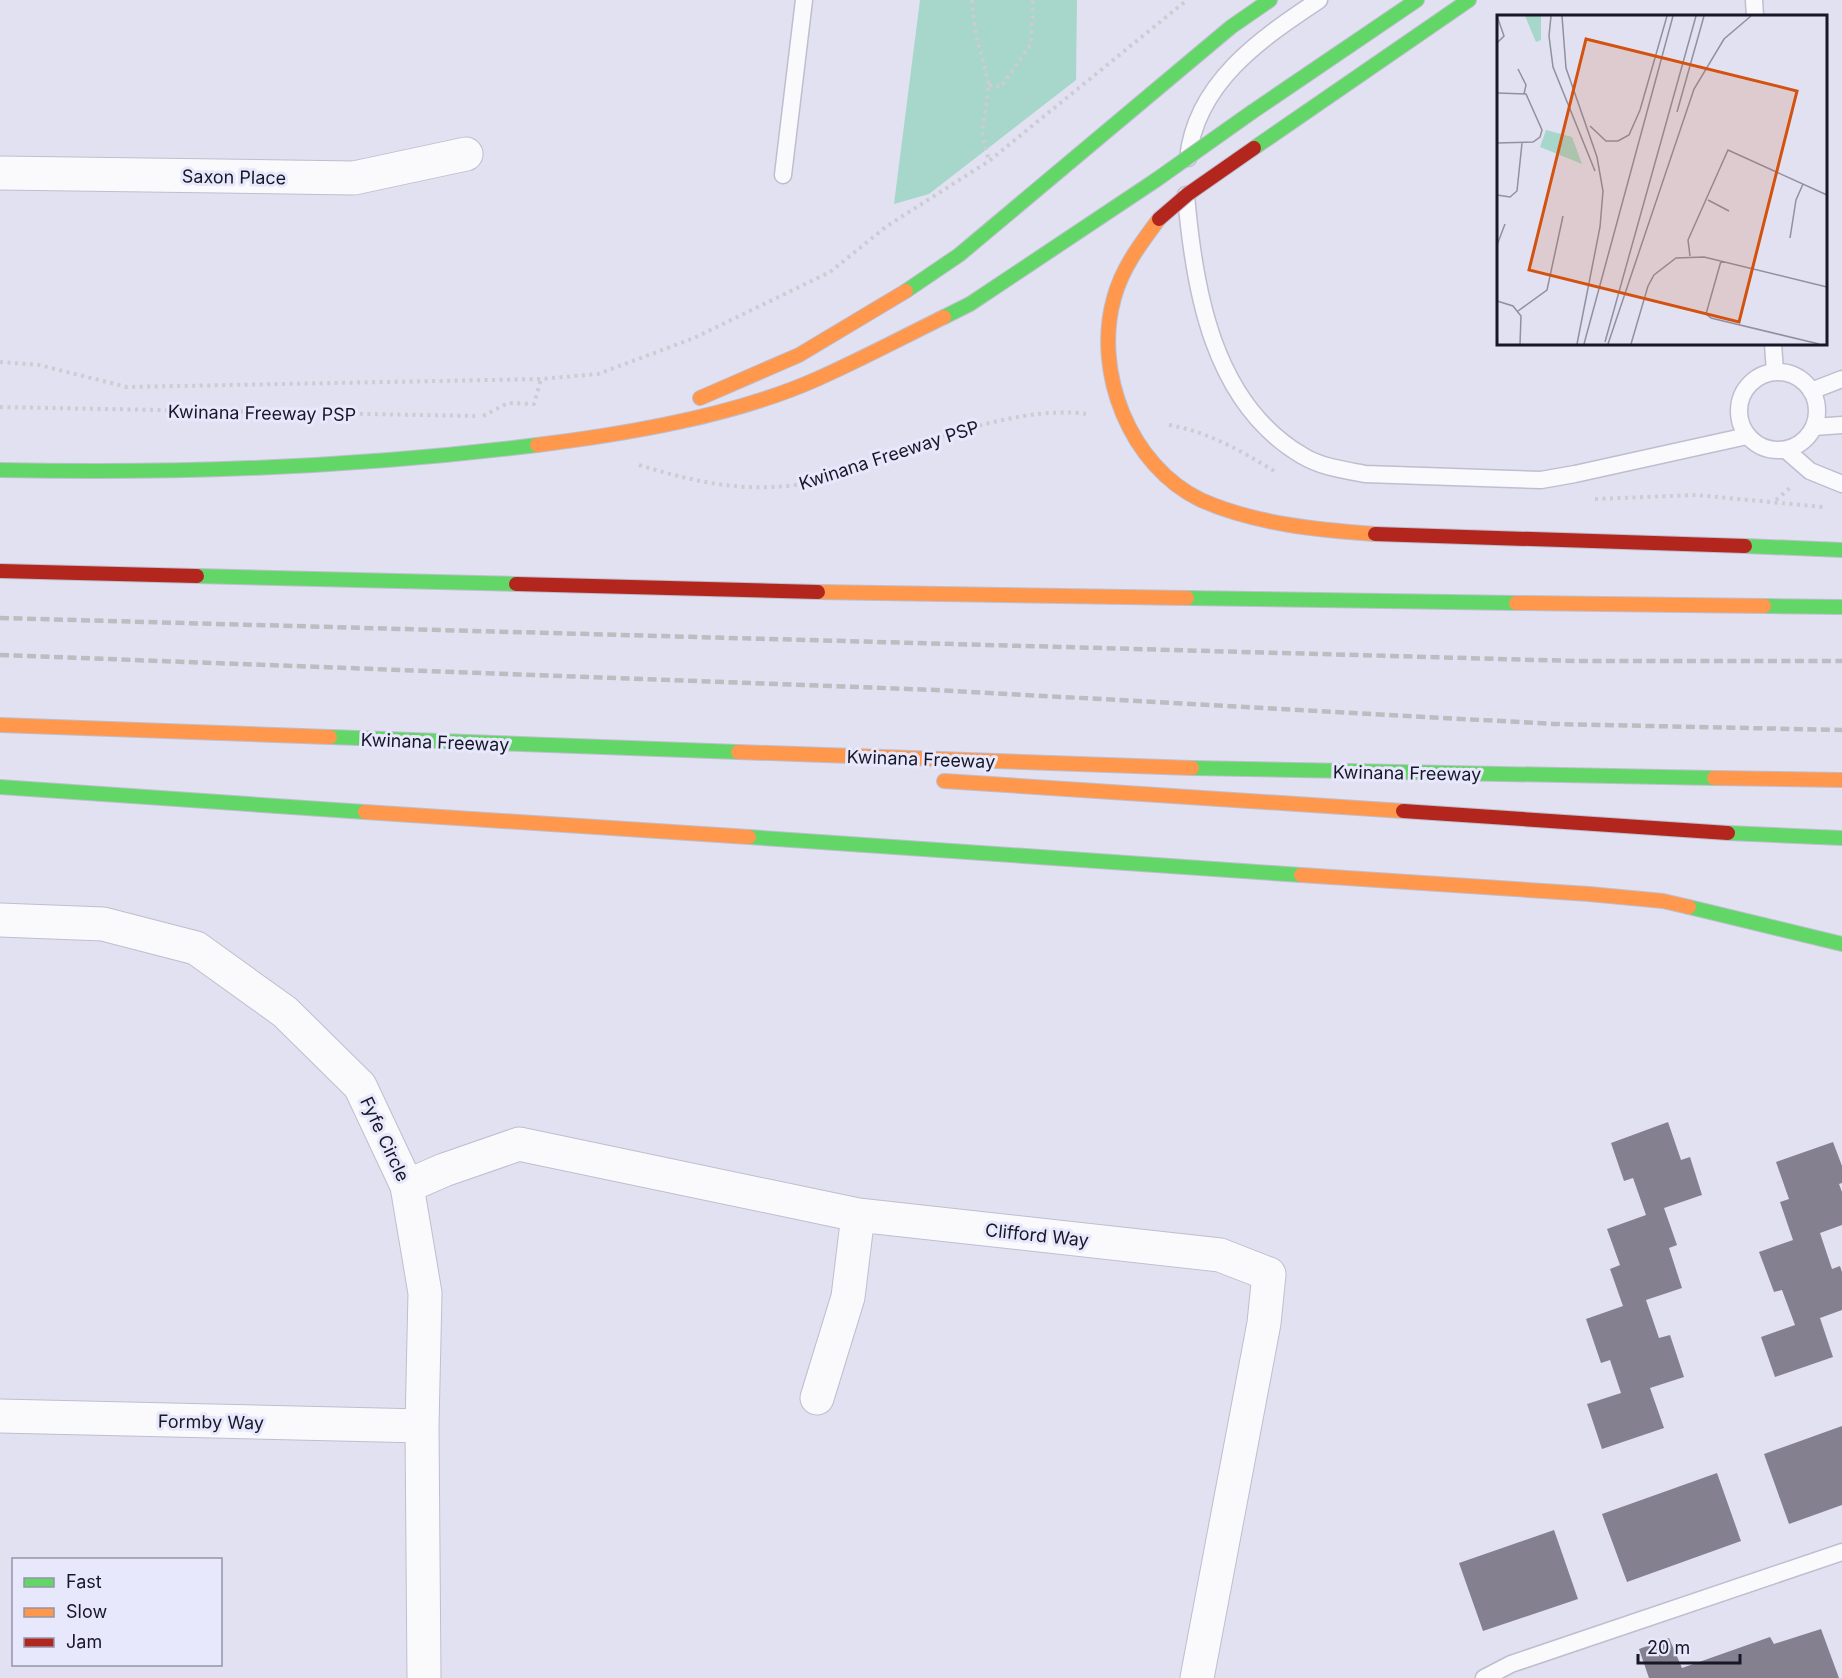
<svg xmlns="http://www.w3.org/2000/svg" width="1842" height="1678" font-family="Inter,sans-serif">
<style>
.green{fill:#a6d7ca}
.building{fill:#84808f}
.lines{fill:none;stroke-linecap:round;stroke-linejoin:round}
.lane-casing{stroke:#bebecf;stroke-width:19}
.street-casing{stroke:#bebecf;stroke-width:35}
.fast-casing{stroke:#bebecf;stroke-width:16}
.slow-casing{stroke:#bebecf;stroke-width:16}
.jam-casing{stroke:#bebecf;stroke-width:16}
.path{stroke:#ccccd2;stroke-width:4;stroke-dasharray:3 4.5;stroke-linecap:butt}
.lane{stroke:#fafafd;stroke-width:16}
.street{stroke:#fafafd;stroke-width:33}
.fast{stroke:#63d668;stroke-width:14}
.slow{stroke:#ff974d;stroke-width:14}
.jam{stroke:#b3261e;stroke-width:14}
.rail{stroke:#bcbcc1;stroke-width:4.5;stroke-dasharray:9 4.5;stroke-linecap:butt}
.fast-bridge-casing{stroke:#bebecf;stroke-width:16;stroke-linecap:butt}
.jam-bridge-casing{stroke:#bebecf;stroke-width:16;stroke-linecap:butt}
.fast-bridge{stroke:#63d668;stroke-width:14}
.jam-bridge{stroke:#b3261e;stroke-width:14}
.labels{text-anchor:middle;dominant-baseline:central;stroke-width:6;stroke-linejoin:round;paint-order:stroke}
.street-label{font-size:18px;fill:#171728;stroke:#e8e8fd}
.inset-road{fill:none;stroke:#9090a1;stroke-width:1.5}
.view{fill:#d3520f;fill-opacity:0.15;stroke:#d3520f;stroke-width:3}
.inset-edge{fill:none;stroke:#171728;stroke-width:3}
</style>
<rect width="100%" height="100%" fill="#e1e1f2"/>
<path class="green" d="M920 0H1077L1076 80 929 194 894 204Z"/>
<path class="building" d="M1668 1122 1681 1160 1690 1157 1702 1195 1664 1208 1677 1245 1669 1248 1682 1288 1646 1300 1659 1338 1670 1335 1684 1377 1650 1388 1664 1428 1602 1449 1587 1404 1621 1393 1610 1360 1601 1363 1586 1319 1623 1306 1610 1269 1620 1265 1607 1229 1646 1215 1633 1178 1624 1181 1611 1143Z
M1833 1142 1842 1166V1183L1839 1184 1842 1192V1225L1820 1233 1832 1269 1840 1266 1842 1272V1310L1820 1318 1833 1357 1775 1377 1761 1337 1795 1325 1782 1290 1774 1292 1759 1252 1793 1240 1780 1202 1789 1199 1776 1162Z
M1842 1426V1505L1789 1524 1764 1454Z
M1717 1473 1741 1541 1627 1582 1602 1514Z
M1554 1530 1578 1599 1483 1631 1459 1563Z
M1821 1629 1839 1678H1649L1639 1649 1669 1638 1682 1668 1770 1637 1774 1644Z"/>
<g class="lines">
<g class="lane-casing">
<path id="lane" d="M1754 0 1755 16
M1188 158C1196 83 1260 39 1319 0
M783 175 804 0
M1186 195C1194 290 1213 404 1303 456 1321 467 1345 470 1365 474L1541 480 1575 474 1747 436
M1773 344 1775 372
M1739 411a39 39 0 1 1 78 0a39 39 0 1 1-78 0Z
M1811 391 1842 379
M1814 427 1842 425
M1786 450 1810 471 1842 484
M1484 1678 1511 1664 1842 1552"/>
</g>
<g class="street-casing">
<path id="street" d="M0 173 354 178 466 154
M0 920 103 924 196 948 285 1012 360 1086 407 1186 425 1293 422 1426 424 1678
M407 1186 444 1170 519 1144 858 1215 1220 1255 1269 1274 1264 1323 1197 1678
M817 1398 848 1297 858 1215
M0 1416 422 1426"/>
</g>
<g class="fast-casing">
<path id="fast" d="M1252 112 1417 0
M1254 148 1469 0
M906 291 959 255 1231 27 1270 0
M944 317 970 304 1156 180
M0 470C179 474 360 467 537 445
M1745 546 1842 550
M197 576 516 584
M1187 598 1516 603
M1764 606 1842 607
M330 737 738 752
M1192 768 1714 778
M0 787 365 812
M1728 833 1842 838
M749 837 1301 875
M1689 907 1842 944"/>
</g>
<g class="slow-casing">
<path id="slow" d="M1159 219C1141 243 1122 268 1114 298 1093 372 1130 466 1201 500 1255 524 1318 530 1375 534
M700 398 799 355 906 291
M537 445C627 434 734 416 817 379 860 360 901 338 944 317
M818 592 1187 598
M1516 603 1764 606
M0 725 330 737
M738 752 1192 768
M1714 778 1842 780
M944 781 1403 811
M365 812 749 837
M1301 875 1589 894 1663 901 1689 907"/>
</g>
<g class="jam-casing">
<path id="jam" d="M1375 534 1745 546
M0 571 197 576
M516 584 818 592
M1403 811 1728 833"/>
</g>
<path class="path" d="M972 0 975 30 989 85 982 132 989 161
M989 85 1001 87 1031 44 1033 0
M0 362 39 365 127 387 541 379 598 374 694 338 830 272 887 226 989 161 1187 0
M0 407 475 416
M483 416 508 403 534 404 541 379
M1169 425C1209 432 1241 451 1276 472
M639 465C702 484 752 495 818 481 894 455 1008 403 1088 414
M1595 499 1696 495 1823 507
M1776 500 1791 487"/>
<use href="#lane" class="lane"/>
<use href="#street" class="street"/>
<use href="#fast" class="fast"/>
<use href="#slow" class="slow"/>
<use href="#jam" class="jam"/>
<path class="rail" d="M0 618 1575 661H1842
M0 655 936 690 1554 724 1842 730"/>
<g class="fast-bridge-casing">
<path id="fast-bridge" d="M1156 180 1252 112"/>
</g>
<g class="jam-bridge-casing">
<path id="jam-bridge" d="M1159 219 1188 194 1254 148"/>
</g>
<use href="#fast-bridge" class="fast-bridge"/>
<use href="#jam-bridge" class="jam-bridge"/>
</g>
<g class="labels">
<g class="street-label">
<text transform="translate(234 177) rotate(1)">Saxon Place</text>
<text transform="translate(262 413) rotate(1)">Kwinana Freeway PSP</text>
<text transform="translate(889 455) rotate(-18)">Kwinana Freeway PSP</text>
<text transform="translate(435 742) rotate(2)">Kwinana Freeway</text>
<text transform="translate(921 759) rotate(2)">Kwinana Freeway</text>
<text transform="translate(1407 773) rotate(1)">Kwinana Freeway</text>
<text transform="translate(385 1139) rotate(65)">Fyfe Circle</text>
<text transform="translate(1037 1235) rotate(6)">Clifford Way</text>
<text transform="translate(211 1422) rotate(1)">Formby Way</text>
</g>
</g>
<g transform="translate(1497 15)">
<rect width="330" height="330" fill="#e1e1f2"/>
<path d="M28 1H44V25L39 27ZM49 115 75 122 85 149 43 132Z" fill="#a6d7ca"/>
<path class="inset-road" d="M54 1 52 21 56 52 98 156M65 1 69 53 100 142 106 176 103 212 80 329M0 28 7 21 0 1M21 54 29 70 27 79M0 78 29 79 45 115 43 122 36 127 0 128M180 97 207 1M93 111 109 126H121L132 120 143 95 170 1M0 180 13 182 20 176 25 128M211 185 232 196M293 223 299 185 306 169M0 230 8 209M193 241 191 225 231 135 330 180M224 246 209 299 214 303 322 329M0 286 16 291 24 301 23 329M21 296 50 275 66 201M108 327 199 1M87 329 176 1M111 329 197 74 227 24 254 1M134 329 151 271 157 260 179 243 207 242 330 272"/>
<path class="view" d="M89 24 300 76 242 307 32 255Z"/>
<rect width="330" height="330" class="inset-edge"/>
</g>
<rect x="12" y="1558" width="210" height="108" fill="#e8e8fd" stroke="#9494a8" stroke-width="1.5"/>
<rect x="24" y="1578" width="30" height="9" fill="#63d668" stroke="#9494a8" stroke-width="1.5"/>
<text x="66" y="1588" font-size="18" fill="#171728">Fast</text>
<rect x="24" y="1608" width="30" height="9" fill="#ff974d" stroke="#9494a8" stroke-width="1.5"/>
<text x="66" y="1618" font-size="18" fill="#171728">Slow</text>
<rect x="24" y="1638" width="30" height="9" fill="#b3261e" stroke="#9494a8" stroke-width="1.5"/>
<text x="66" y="1648" font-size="18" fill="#171728">Jam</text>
<path d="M1638 1654v9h102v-9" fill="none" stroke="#171728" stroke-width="3"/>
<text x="1647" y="1654" font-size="18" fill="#171728" stroke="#e8e8fd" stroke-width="4.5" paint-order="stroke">20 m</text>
</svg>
